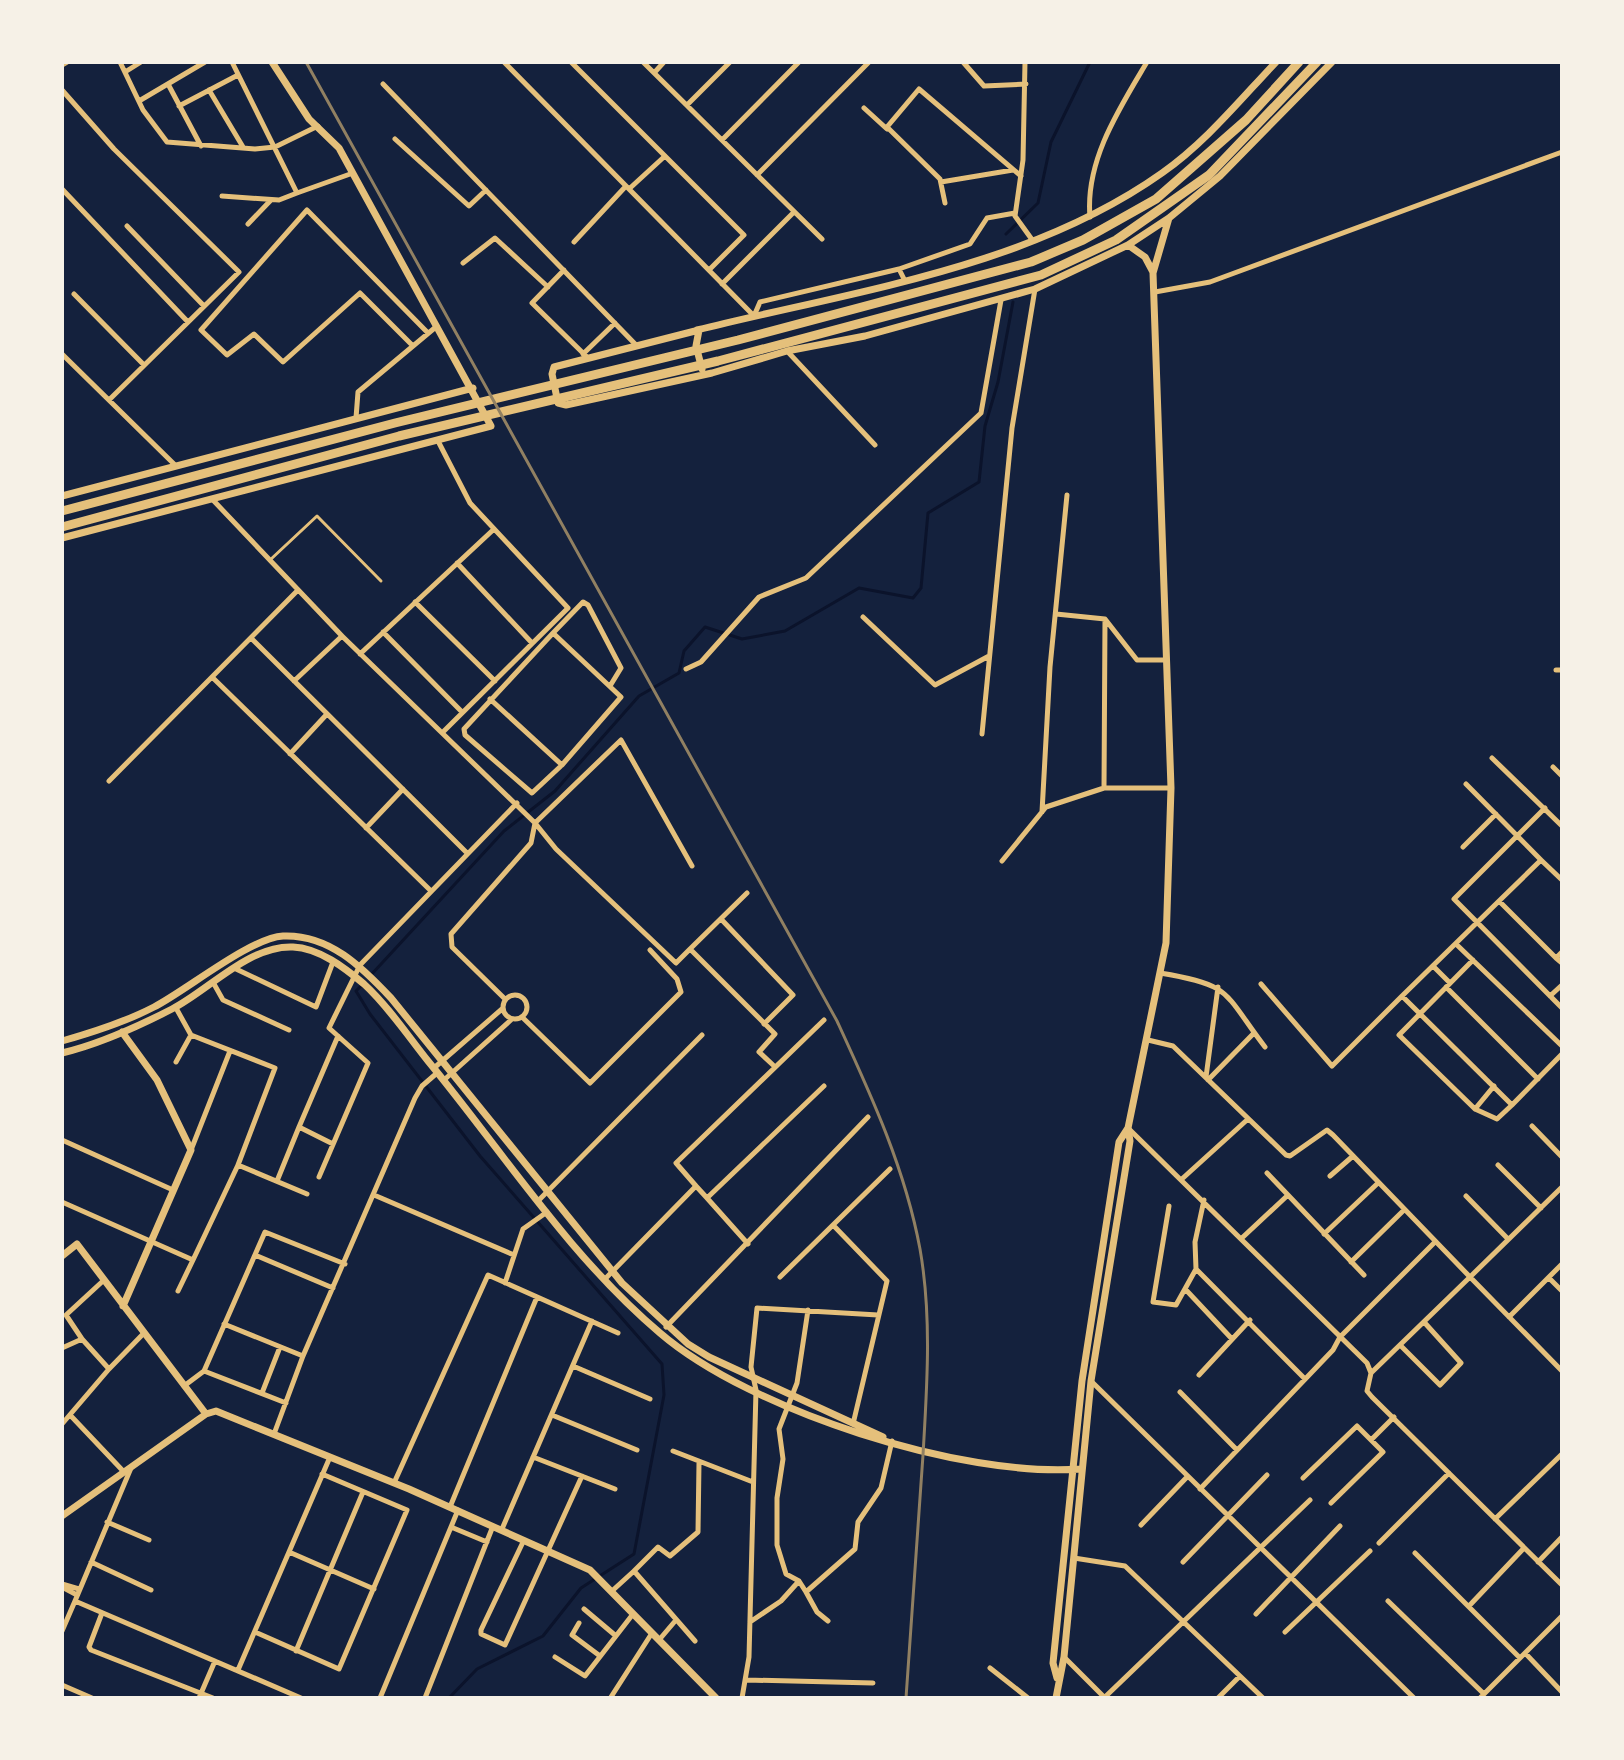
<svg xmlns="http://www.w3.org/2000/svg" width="1624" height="1760" font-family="'Fira Sans',sans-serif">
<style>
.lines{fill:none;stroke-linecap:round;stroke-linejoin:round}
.stream{stroke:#0b132b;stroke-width:3}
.service{stroke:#e5c07b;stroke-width:3}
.minor{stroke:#e5c07b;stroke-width:5}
.tertiary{stroke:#e5c07b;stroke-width:7}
.trunk{stroke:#e5c07b;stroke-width:9}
.rail{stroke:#918062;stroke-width:3}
</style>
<rect width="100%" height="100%" fill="#14213d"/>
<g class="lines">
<path class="stream" d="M1006 234 1038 203 1051 142 1090 62
M370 976 504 831 555 791 639 696 679 673 684 651 705 627 742 639 785 631 859 588 913 598 921 588 928 513 979 482 985 426 998 382 1013 302
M362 985 356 991 370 1014 480 1156 662 1364 664 1395 634 1554 581 1588 543 1636 477 1669 449 1698"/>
<path class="service" d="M270 560 317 516 381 581"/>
<path class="minor" d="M120 62 143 110 167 142 255 149 275 147 318 126
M232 62 297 193 353 173
M504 62 754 316 760 302 899 269
M571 62 744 235 709 270
M643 62 822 239
M963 62 984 86 1026 84
M1025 62 1023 160 1015 216 1033 241
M62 65 67 62
M125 72 141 62
M654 73 664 62
M168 84 201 146
M383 84 637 346
M62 90 114 149 239 272 109 400
M209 90 243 147
M139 101 205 62
M687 105 730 62
M179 106 238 75
M864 108 887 129
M395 139 469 206 486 190
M722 140 799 62
M757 175 869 62
M941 182 1013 170
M62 189 188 322
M629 189 665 156
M222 196 279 200 297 193
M945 203 940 179 887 127 919 89 1021 176
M1090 217C1085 161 1119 109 1147 62
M248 224 271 200
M127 226 204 306
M574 242 626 186
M463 263 495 238 548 287
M564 270 532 303 588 358
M904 279 899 269 970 244 987 218 1015 213
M722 284 794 212
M1155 292 1210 282 1562 152
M74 294 144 365
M412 345 360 293 283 362 254 334 227 355 201 330 307 210 428 333
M788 352 875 445
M62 354 176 466
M583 354 615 323
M356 418 358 392 437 326
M438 441 470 503 568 608 443 732
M212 499 342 636 535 823 531 843 451 934 452 947 505 999
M457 563 532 643
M415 602 495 681
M1056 614 1105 619 1137 660H1166
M863 617 935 685 989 656
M383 632 462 712
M553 633 621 697 562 765 532 793 465 735 464 729Z
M553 633 583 602 588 605 621 668 610 686
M251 638 467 853
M360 654 493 530
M686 669 701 662 759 597 806 578 981 413 1001 300
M1556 670H1562
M212 677 430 890
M294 681 342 636
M490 699 562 765
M982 734 1012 428 1035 289
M290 754 327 714
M1492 758 1562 826
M1553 767 1562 776
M109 781 298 590
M1466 784 1541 860
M1104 788 1105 619
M1545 808 1454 899 1562 1008
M1042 812 1050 667 1067 495
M366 828 403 789
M1463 847 1496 814
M1002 861 1046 807 1104 788H1171
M747 893 690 949 775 1034 759 1052 773 1065
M1499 901 1541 860 1562 880
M721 919 793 995 764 1024
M1456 944 1562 1046
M690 949 676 963 556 849 535 823 621 740 692 866
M1562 952 1556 958 1499 901 1402 996 1512 1105 1562 1054
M1556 958 1562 963
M1473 960 1399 1035 1475 1109 1494 1086
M1433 966 1450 983
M236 969 316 1007 333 962
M1160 973C1233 985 1223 992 1265 1047
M214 984 223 1000 289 1030
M1261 984 1332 1066 1402 996
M1446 987 1538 1079
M503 1007a12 12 0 1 1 24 0a12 12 0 1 1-24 0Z
M1550 996 1562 985
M176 1008 191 1035 275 1068 238 1165 307 1194
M522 1017 590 1083 681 992 677 979 650 950
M1148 1040 1173 1046 1286 1155 1290 1156 1327 1130 1333 1135 1470 1277 1562 1187
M176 1062 191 1035
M434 1068 502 1009
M1206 1077 1218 987
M444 1080 512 1019
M1208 1080 1254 1033
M1475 1109 1497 1119 1512 1105
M1532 1126 1562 1157
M1129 1129 1367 1363 1371 1373 1367 1391 1372 1397 1562 1585
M62 1140 173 1190
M333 1144 299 1127 338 1036
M191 1150 230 1051
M1498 1165 1541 1208
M1267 1173 1288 1195
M1330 1176 1353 1156
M319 1177 368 1063 329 1028 360 965 517 803
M1183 1178 1248 1119
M277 1181 299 1127
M696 1186 676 1163 824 1020
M374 1195 514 1255
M1466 1196 1508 1239
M707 1198 748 1244
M539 1200 702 1035
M1204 1200 1195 1242 1196 1269 1305 1379
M62 1202 193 1260 238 1165
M1169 1206 1153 1302 1176 1305 1196 1269
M833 1225 887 1281 853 1424
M1324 1234 1378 1183
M1243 1237 1288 1195 1364 1275
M255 1255 333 1288
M1351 1262 1404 1210
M780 1277 890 1169
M1549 1278 1562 1291
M605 1279 696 1186 707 1198 824 1086
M505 1283 523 1229 547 1212
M178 1291 193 1260
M1187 1291 1232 1339
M808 1310 797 1383 779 1429 783 1459 777 1498V1545L786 1574 799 1581 806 1592 855 1549 858 1522 881 1488 892 1441
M1509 1317 1562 1264
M224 1324 303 1356
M666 1327 868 1117
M82 1339 66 1315 104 1280
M1400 1345 1440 1385 1461 1363 1424 1322
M62 1348 82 1339 109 1369 62 1424
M573 1366 650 1399
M109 1369 144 1333
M1371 1373 1470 1277 1562 1371
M1199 1375 1250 1320
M1091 1381 1414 1698
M184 1386 204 1371
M1180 1392 1237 1450
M262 1393 280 1347
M286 1403 204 1371 265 1232 345 1264
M552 1415 637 1450
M71 1416 124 1472
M274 1434 303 1356 415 1098 422 1086 437 1073
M1371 1440 1394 1417
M673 1451 753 1482
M533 1457 615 1489
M131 1468 75 1601 301 1698
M1303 1478 1357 1426 1383 1452 1331 1503
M394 1483 488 1275 618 1333
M1200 1489 1333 1350 1340 1337 1435 1242
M450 1507 537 1297
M1495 1519 1562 1454
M107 1522 149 1540
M1141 1525 1187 1477
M451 1527 458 1510
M502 1529 592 1321
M524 1540 481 1630V1634L505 1645 582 1476
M1379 1543 1449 1473
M289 1552 374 1589
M1415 1553 1520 1658
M1074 1558 1125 1566 1263 1698
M91 1562 151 1590
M1183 1562 1267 1475
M1538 1562 1562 1537
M62 1584 79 1589
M62 1587 77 1595
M612 1591 634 1571
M806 1592 817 1612 828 1621
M1388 1601 1484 1694
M1469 1606 1524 1548
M584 1609 616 1636
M102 1613 89 1647 91 1650 213 1698
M1256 1614 1340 1526
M750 1622 781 1601 799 1581
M579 1623 572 1635 600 1656
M62 1631 75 1601
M255 1632 339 1669 407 1510 322 1474
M1285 1632 1370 1551
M659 1640 676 1620
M695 1641 634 1571 658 1547 670 1556 698 1532 699 1463
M296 1651 363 1492
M1525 1653 1562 1692
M555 1657 585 1676 633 1614
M1064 1657 1104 1697
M990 1668 1028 1698
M238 1670 330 1457
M747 1680 873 1683
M62 1685 92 1698
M611 1697 652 1633
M1105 1697 1310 1500
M199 1698 215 1661
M380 1698 451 1527 487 1542
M425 1698 493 1526
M742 1698 749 1657 756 1390 751 1367 757 1308 878 1315
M1218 1698 1240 1676
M1480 1698 1562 1616"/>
<path class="tertiary" d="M1128 245 1145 257 1153 272
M697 330C853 291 1028 268 1162 173 1205 143 1240 100 1276 62
M699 330 554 367 552 374 558 403 566 405 712 373 787 351 865 336 1035 289 1128 245 1169 218 1220 176 1332 62
M699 330 696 346 702 369
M62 496 473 388
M62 538 491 426 339 148 309 119 272 62
M122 1032 157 1080 191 1150 123 1306
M62 1041C94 1032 125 1022 154 1007 187 990 250 938 283 936 329 934 362 967 391 998L622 1283 688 1344 709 1357 883 1437
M62 1053C100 1044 137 1027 172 1009 209 990 249 945 293 947 319 948 345 968 364 984 388 1006 408 1036 428 1061 503 1152 570 1257 660 1333 751 1411 962 1478 1081 1469
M62 1256 77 1244 206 1414
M62 1516 206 1414 216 1411 409 1489 590 1570 716 1698
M1057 1678 1053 1663 1082 1381 1119 1142 1128 1128
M1056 1698 1064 1657 1091 1381 1130 1141 1128 1128 1166 943 1171 788 1153 273 1169 218"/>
<path class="trunk" d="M62 511 395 423 738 340 1031 262 1083 240 1156 199 1246 120 1299 62
M62 527 399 436 718 361 1041 275 1116 240 1209 175 1317 62"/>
<path class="rail" d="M306 62 837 1021C871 1095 905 1168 920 1249 932 1317 927 1386 923 1455 917 1536 912 1617 906 1698"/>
</g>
<rect width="1624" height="1760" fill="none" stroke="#f6f1e7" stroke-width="128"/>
</svg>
